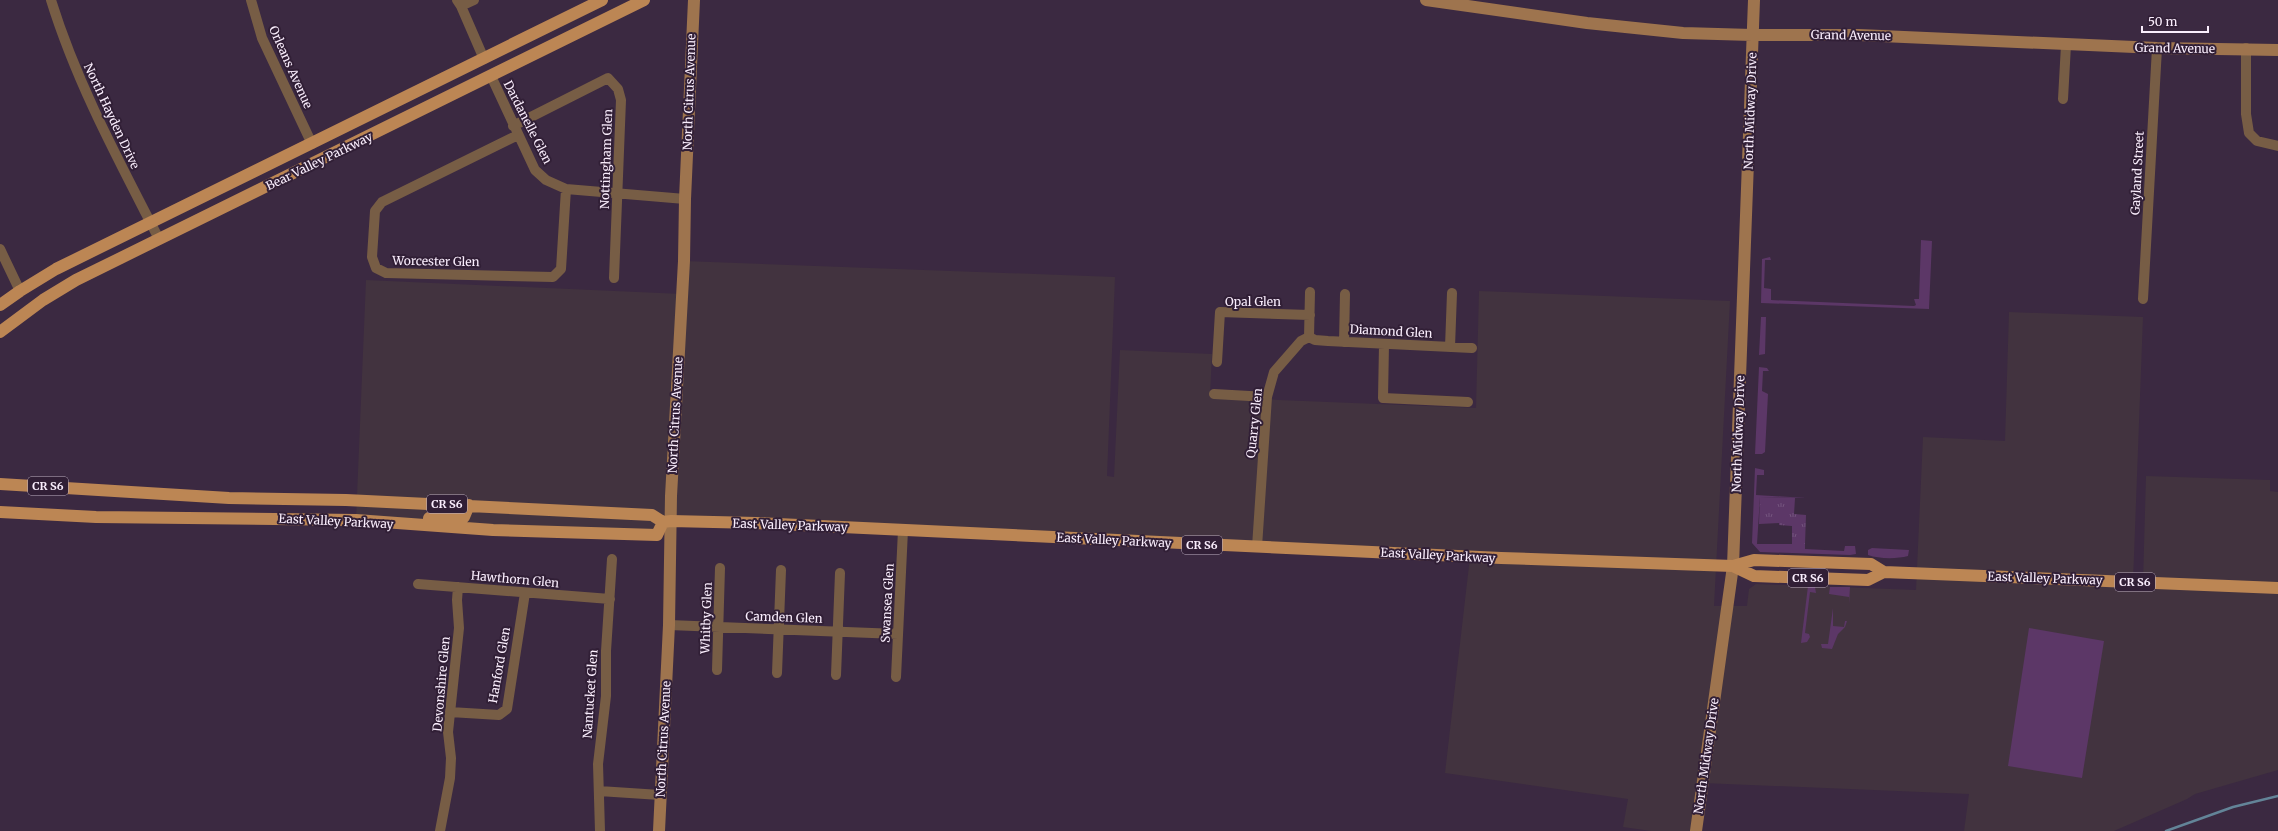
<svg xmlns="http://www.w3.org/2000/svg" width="2278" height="831" font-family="Merriweather,serif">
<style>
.commercial{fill:#42333f}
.park{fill:url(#park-tufts)}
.garden{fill:#5c3767}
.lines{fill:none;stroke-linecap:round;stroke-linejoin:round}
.stream{stroke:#638498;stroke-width:2.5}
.street{stroke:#775d45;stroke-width:10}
.secondary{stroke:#9e744e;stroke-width:12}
.primary{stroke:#bc8654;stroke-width:12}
.labels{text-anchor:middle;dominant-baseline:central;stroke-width:4;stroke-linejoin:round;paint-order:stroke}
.shield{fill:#311f36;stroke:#beb0c1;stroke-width:1}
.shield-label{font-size:11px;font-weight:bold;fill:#faeefd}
.street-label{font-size:12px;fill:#faeefd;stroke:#311f36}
</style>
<defs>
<pattern id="park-tufts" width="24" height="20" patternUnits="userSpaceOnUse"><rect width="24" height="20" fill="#5c3767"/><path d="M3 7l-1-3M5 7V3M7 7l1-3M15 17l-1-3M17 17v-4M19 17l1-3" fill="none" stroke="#74547e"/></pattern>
</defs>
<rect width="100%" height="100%" fill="#3b2941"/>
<path class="commercial" d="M684 261 1115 277 1107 476 1114 477 1120 350 1212 354 1210 395 1279 400 1476 408 1479 291 1730 301 1714 606H1747L1749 589 1756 584 1916 590 1923 437 2005 441 2009 312 2143 317 2133 582H2143L2146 476 2270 480V491L2278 492V770L2195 794 2187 799 2114 831H1964L1969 794 1703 783 1696 831H1651L1623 827 1628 799 1445 773 1470 557 671 521 657 535 356 520 366 280 682 294Z"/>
<path class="park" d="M1760 497 1795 498 1794 514 1806 515 1805 544H1792V526L1779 525V523L1759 524Z"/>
<path class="garden" d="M1921 240 1932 241 1929 309 1761 303 1762 259 1770 257 1771 260H1765L1764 288 1771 289V300L1914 306 1916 305 1914 299H1919Z
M1761 317H1766L1765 354 1759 355Z
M1759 367 1767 368 1769 371H1763L1762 391 1768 394 1765 452 1762 454H1755Z
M1755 468 1764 470V475H1757L1756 495 1807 498 1760 497 1757 544H1805V549L1844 551 1845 546H1855L1856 554 1850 555 1760 552 1752 543Z
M1872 548 1909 550 1908 556C1897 559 1879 559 1868 555V550Z
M1808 586 1815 587 1816 593 1810 592 1805 633 1809 634 1810 637 1807 642 1801 643Z
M1830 587H1850L1849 604V597L1829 594Z
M1833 608V626L1844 627 1845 621H1847L1845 627 1838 634 1832 649 1822 648 1821 644H1828Z
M2029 628 2104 641 2082 778 2008 766Z"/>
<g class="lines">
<path class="stream" d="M2166 831 2233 807 2278 796"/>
<path class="street" d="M51 0C77 84 119 161 159 239
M251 0 262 38 312 144
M457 0 461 6 484 59
M461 6 474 0
M2246 48V114L2249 133 2257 141 2278 146
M491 76 535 170 546 180 566 189 685 199
M2063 99 2066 45
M513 126 608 78 618 89 621 100 614 278
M518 135 382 202 375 211 372 257 376 268 386 273 553 277 561 269 566 189
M0 249 20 291
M2143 299 2157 48
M1309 337 1315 340 1328 341 1472 348
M1309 337 1310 292
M1344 342 1345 294
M1384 345 1383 398 1468 402
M1450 347 1452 293
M1217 362 1220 312 1310 315
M1214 394 1267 397
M1257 547 1267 397 1274 372 1301 341 1309 337
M418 584 610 599
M669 625 898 634
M717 670 720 568
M777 673 781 570
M836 675 840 573
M896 677 903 530
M450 712 499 715 507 709 525 593
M599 791 660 795
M440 831 450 778 451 758 448 732 459 628 457 600 458 587
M600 831 598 764 606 696V651L612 559"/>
<path class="secondary" d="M1426 0 1587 23 1683 33 1752 35H1859L2157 48 2278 50
M659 831 669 625 671 496 684 261 685 199 694 0
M1696 831 1733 566 1754 0"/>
<path class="primary" d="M0 305 20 291 56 269 602 0
M0 332 43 300 76 280 644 0
M0 484 229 498 346 500 652 515 663 522 671 521 756 523 1501 558 1733 566 1754 560 1871 564 1884 572 2278 588
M0 512 96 517 356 520 493 530 657 535 663 522
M429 518 464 517 469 505
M1733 566 1754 576 1868 580 1884 572"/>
</g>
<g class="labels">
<g class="shield">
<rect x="28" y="477" width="40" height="18" rx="3"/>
<rect x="427" y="495" width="40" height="18" rx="3"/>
<rect x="1182" y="536" width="40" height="18" rx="3"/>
<rect x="1788" y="569" width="40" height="18" rx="3"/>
<rect x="2115" y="573" width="40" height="18" rx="3"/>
</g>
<g class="shield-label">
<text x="48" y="486">CR S6</text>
<text x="447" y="504">CR S6</text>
<text x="1202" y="545">CR S6</text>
<text x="1808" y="578">CR S6</text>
<text x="2135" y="582">CR S6</text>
</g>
<g class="street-label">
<text transform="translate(1851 35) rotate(1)">Grand Avenue</text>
<text transform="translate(2175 48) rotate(1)">Grand Avenue</text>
<text transform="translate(291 67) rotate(66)">Orleans Avenue</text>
<text transform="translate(689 92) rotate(-88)">North Citrus Avenue</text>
<text transform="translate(1750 111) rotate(-88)">North Midway Drive</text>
<text transform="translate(112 116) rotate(65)">North Hayden Drive</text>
<text transform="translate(528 122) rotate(63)">Dardanelle Glen</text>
<text transform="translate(606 159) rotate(-88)">Nottingham Glen</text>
<text transform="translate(319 161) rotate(-26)">Bear Valley Parkway</text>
<text transform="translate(2137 173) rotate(-87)">Gayland Street</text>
<text transform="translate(436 261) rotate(1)">Worcester Glen</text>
<text x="1253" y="301">Opal Glen</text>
<text transform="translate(1391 331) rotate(3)">Diamond Glen</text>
<text transform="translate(675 415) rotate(-87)">North Citrus Avenue</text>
<text transform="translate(1254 423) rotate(-84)">Quarry Glen</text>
<text transform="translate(1738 434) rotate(-88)">North Midway Drive</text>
<text transform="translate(336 521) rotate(3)">East Valley Parkway</text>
<text transform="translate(790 525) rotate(2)">East Valley Parkway</text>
<text transform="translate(1114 540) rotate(3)">East Valley Parkway</text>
<text transform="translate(1438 555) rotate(3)">East Valley Parkway</text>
<text transform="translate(2045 578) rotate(2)">East Valley Parkway</text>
<text transform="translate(515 579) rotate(5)">Hawthorn Glen</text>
<text transform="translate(887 603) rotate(-87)">Swansea Glen</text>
<text transform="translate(784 617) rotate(2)">Camden Glen</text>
<text transform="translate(706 618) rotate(-88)">Whitby Glen</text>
<text transform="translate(499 665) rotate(-80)">Hanford Glen</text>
<text transform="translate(441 684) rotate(-85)">Devonshire Glen</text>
<text transform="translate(590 694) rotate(-86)">Nantucket Glen</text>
<text transform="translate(663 739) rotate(-87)">North Citrus Avenue</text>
<text transform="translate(1706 756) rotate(-82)">North Midway Drive</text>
</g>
</g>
<path d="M2142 26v6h66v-6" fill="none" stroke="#faeefd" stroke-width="2"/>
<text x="2148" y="26" font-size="12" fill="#faeefd" stroke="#311f36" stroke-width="3" paint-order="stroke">50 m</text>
</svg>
